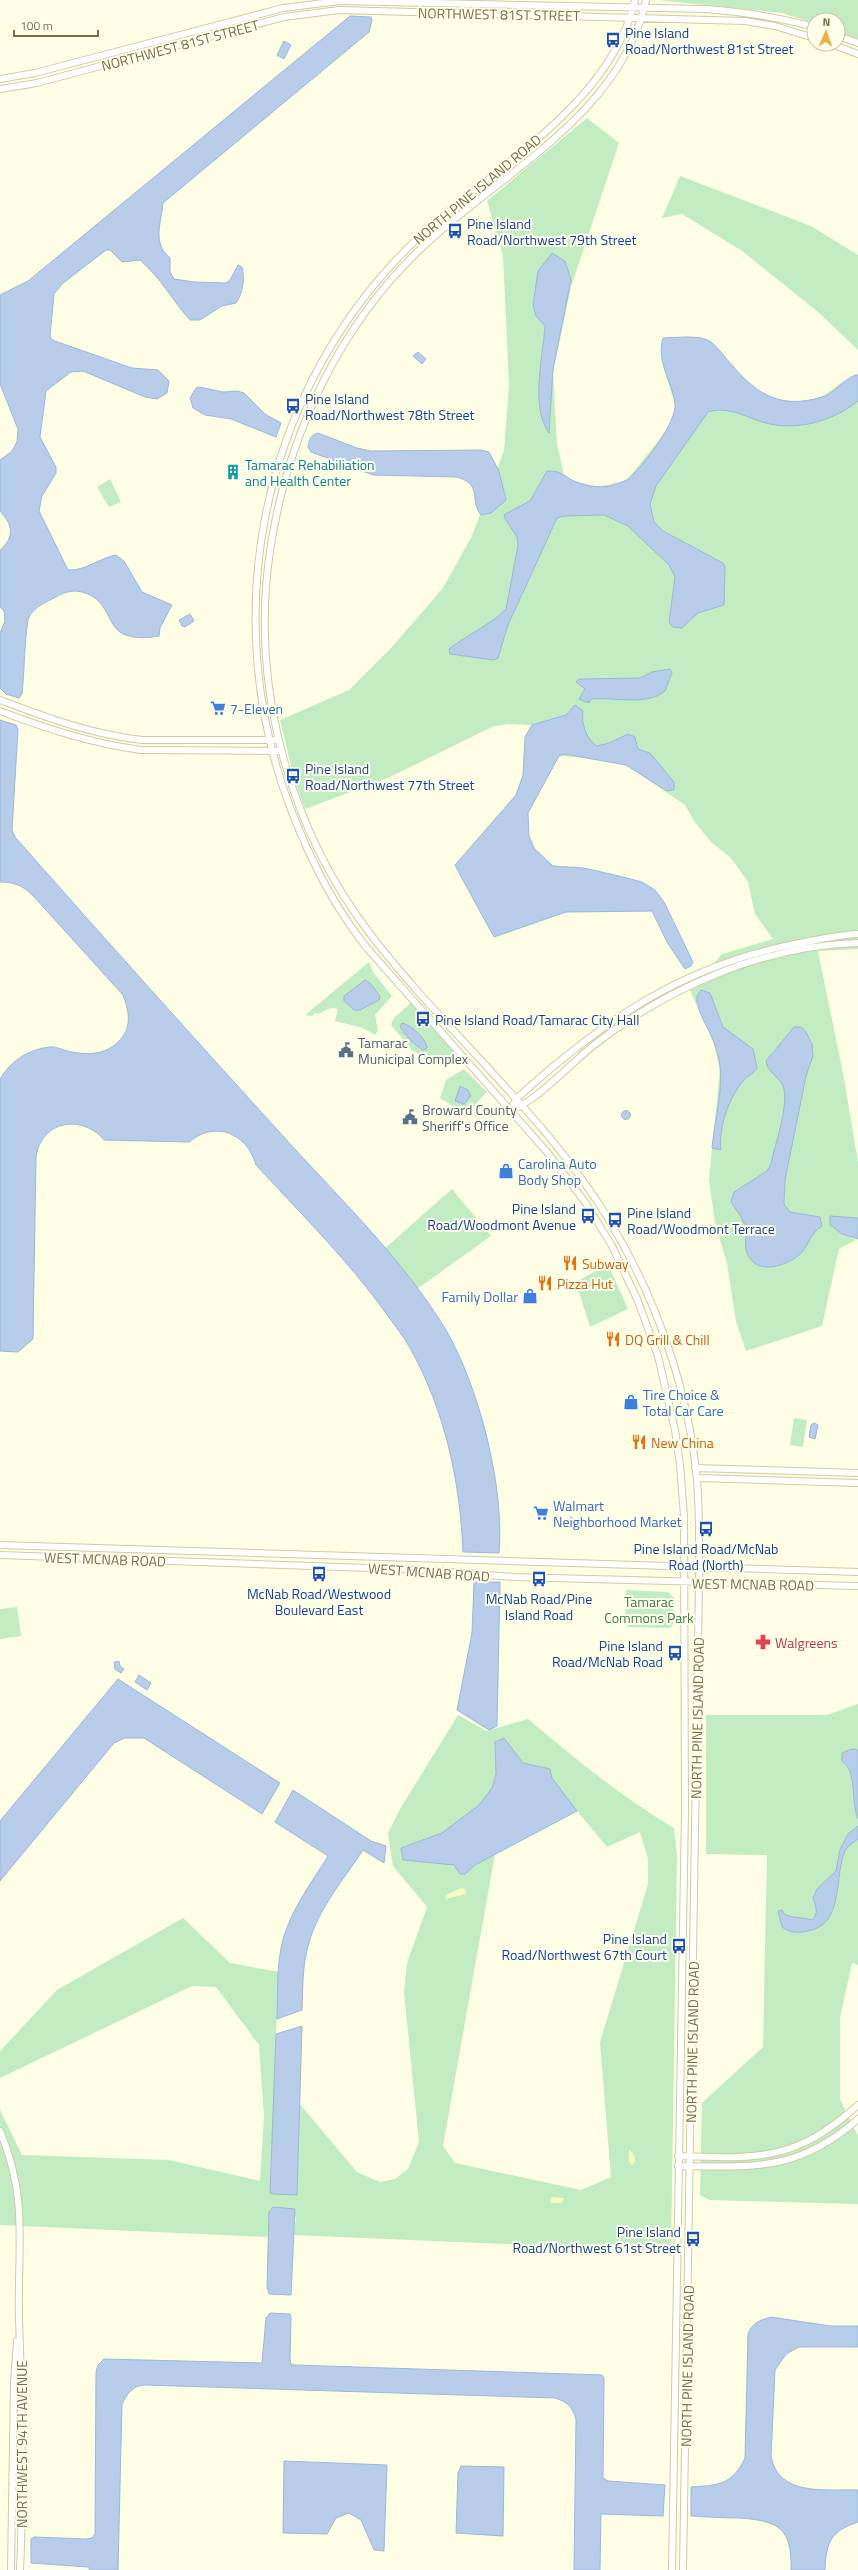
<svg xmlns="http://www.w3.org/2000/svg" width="858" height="2570" font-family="'Titillium Web',sans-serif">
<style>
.green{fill:#c2ecc2;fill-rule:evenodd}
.sand{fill:#f2ffbd}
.water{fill:#b7cde9;stroke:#9db8db}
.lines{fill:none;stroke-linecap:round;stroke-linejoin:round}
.secondary-casing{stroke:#d1cba5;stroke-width:8}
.secondary{stroke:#fff;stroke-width:6}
.labels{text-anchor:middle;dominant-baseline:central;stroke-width:4;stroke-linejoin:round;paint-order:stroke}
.street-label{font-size:14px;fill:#786d48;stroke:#ffffec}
.transit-label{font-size:14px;fill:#164399;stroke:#ffffec;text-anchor:start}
.culture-label{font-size:14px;fill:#0d838f;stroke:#ffffec;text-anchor:start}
.shop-label{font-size:14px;fill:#366cbe;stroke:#ffffec;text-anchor:start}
.service-label{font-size:14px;fill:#4e5e75;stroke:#ffffec;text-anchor:start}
.food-label{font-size:14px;fill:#c56008;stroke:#ffffec;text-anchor:start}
.park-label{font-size:14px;fill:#3f7f46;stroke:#ffffec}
.health-label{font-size:14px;fill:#be3a42;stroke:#ffffec;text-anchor:start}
</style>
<rect width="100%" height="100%" fill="#fdfee4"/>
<path class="green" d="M658 0H858V39L838 32V20H814V23L782 13Z
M587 118 619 143 571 287 553 373 557 444 564 475 571 480 598 487 627 480 663 435 675 416V404L663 366V338C677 338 700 334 711 342 718 347 723 355 728 361 747 383 770 406 801 403 829 400 837 380 858 375V949L818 951 844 1078 858 1162V1219L843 1234 856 1240 839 1249 822 1326 746 1351 736 1322 727 1263 715 1223 709 1180 720 1069 713 1040 690 990 722 954 773 939 755 914 748 882 731 858 711 842 694 821 685 805 626 765 596 758 559 756 532 725 507 724 492 727 390 777 305 809 294 778 280 720 349 690 391 648 443 588 472 536 504 451 509 385 503 256 487 201Z
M680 176 811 226 858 255V350L818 312 742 251 682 214 662 218Z
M110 479 121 502 109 507 97 487Z
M369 962 373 972 392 996 375 1015 378 1030 375 1035 363 1028 335 1021 338 1009C330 1006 325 1011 319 1014L315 1013 312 1016 305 1015Z
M412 1002 456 1051 443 1066 413 1051 391 1025 394 1018Z
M464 1069 487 1092 466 1114 440 1098 446 1080Z
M452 1189 491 1236 417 1289 384 1249Z
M608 1264 628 1309 590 1327 576 1282Z
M794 1418 807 1420 803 1447 790 1445Z
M626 1590 668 1592 674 1598 673 1624 670 1628 628 1627 625 1623Z
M17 1607 21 1636 0 1639V1609Z
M858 1704V1965L852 1963 840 2018V2099L858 2136V2204L710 2200 700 2195 702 2103 763 2047 767 1855 706 1854V1715H827Z
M458 1715 486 1731 528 1719C575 1758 621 1797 674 1828L677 1855 671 2251 294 2235 296 2217 270 2209 269 2237 0 2225V2110L22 2155 169 2160 260 2181 264 2115 259 2045 216 1987 192 1986 0 2078V2051L57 1990 183 1918 230 1963 279 1972 276 2034 302 2026 299 2103 357 2172 380 2182 395 2179 408 2169 419 2142 404 1992 407 1963 427 1907 393 1866 388 1833 400 1809ZM577 1811 607 1847 640 1832 648 1859V1884L600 2042 611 2177 581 2190 455 2163 443 2146 495 1854Z"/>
<path class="sand" d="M461 1888 465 1889 466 1894 446 1899V1895Z
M629 2150 634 2154 635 2161 632 2165 629 2161Z
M552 2197 564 2198 561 2203H552L550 2201Z"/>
<path class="water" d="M350 16 371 17 372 20 369 32 163 203C161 224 152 243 170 258V272L174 279 194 282 226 283 230 280 238 265 242 267C245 279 243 293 236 303L222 306 200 320H190C172 300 161 278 140 260L122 262 110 250H106L62 284 54 294 50 336 52 340 132 368 158 370 169 381 167 393 157 399 145 397 83 371 71 372 46 391 40 437 56 467V473L42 496 39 511 68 570C86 571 99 558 116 555L124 561 142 592 172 605 160 628 159 636C147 638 135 639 123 634 110 628 108 607 95 598 82 589 69 589 56 597 46 602 34 607 29 617 25 626 24 680 22 694L19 698 6 694 0 688V633L5 621 4 611 0 607V550C15 537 13 525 0 511V460L12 451 17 442 18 429 0 384V295L28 281Z
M284 41 291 45 284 59 277 55Z
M552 253 565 261 571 280 553 369 549 433C530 407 543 356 545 326L536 316 533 305 538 271Z
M663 338C677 338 700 334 711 342 719 348 725 358 732 365 758 396 782 409 822 397 834 394 843 380 855 375H858V401C832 422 794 432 762 422 744 416 728 406 708 412L656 486 650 504 654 522 663 531 723 563 725 567 724 605 698 613 682 628 673 627 669 622 675 577 669 565 628 526 604 515 564 516 557 518 508 625 498 658 493 660 450 654 449 649 454 645 495 619 506 609 518 545 517 537 504 517 505 514 530 501 547 471C558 470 563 475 572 480 583 486 598 488 611 486 615 485 624 482 628 479 642 468 678 421 675 403 672 381 656 362 663 338Z
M418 352 426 359 422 364 413 356Z
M200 387 223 392 237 391 244 393 265 414 281 423 276 437 231 419 205 415 193 408 190 398 196 388Z
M318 433 357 448 371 451 481 450 489 452 499 471 506 500 491 513 481 515C469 499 483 485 457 477L373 475 311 452 308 447C309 439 311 435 318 433Z
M190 614 194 621 185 627 182 626 179 620Z
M670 669 672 673 665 691C648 706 613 697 591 699L589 703 579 699 585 689 576 682 579 679 640 678 652 672Z
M575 705 583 711C581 723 586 739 597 746L609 743 628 734 635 737 638 749 650 753 674 782V790L667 791 626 765 564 754 559 756 528 813 529 836 534 848 553 866 584 868 619 876 642 882 655 890 664 902 693 962 691 966 685 969 667 942 652 911 566 912 494 937 458 871 455 865 516 795 523 775 525 737 532 725 566 715Z
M0 720 16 725 18 729 12 830 15 837C104 938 193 1037 283 1136 338 1197 404 1260 446 1330 479 1387 505 1488 499 1553L463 1552C460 1480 445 1411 410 1348 404 1337 395 1326 388 1316 349 1261 301 1214 256 1165 247 1133 215 1120 189 1142L104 1140C88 1120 55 1117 41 1142 38 1146 37 1152 36 1157L33 1339 18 1352 0 1351V1079C11 1061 27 1050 49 1047 54 1046 61 1049 67 1051 88 1056 110 1055 123 1036 132 1023 128 1009 123 995L36 899C25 887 17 882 0 882Z
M365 980 370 983 380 996 379 1000 360 1010H354L344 1001V996Z
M701 990 710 993 723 1027 753 1049 757 1068C754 1074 748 1075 744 1080 729 1097 718 1128 721 1150L712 1148C715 1114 727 1081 716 1048 711 1032 701 1019 697 1003V996Z
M402 1023C412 1026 426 1038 427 1048L424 1050C415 1047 404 1034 400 1026Z
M794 1027H801L806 1032 812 1044 813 1056 806 1076 785 1180 784 1204 790 1212 820 1217 822 1226C808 1236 811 1242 802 1252 789 1266 756 1277 747 1253 743 1243 749 1232 744 1223 741 1215 735 1209 731 1202L734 1192 767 1171 771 1164C775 1144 788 1109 784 1089 781 1077 767 1073 766 1061Z
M460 1086 468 1090 471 1096 464 1104 455 1101Z
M621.5 1115a4.5 4.5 0 1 1 9 0a4.5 4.5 0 1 1-9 0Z
M830 1216 858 1218V1239L842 1234 830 1225Z
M814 1423 818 1425 815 1439 809 1437 811 1425Z
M474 1582H500L497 1726 489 1730 457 1710 472 1633Z
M119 1661 120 1666 124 1669 121 1673 115 1669 114 1662Z
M139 1675 151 1683 147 1690 135 1682Z
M118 1679 280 1783 262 1814 144 1738H125L114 1743 0 1881V1821Z
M504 1738 523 1763 550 1769 552 1778 577 1811 475 1865 465 1874H460L454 1865 403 1860 401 1848 442 1833 479 1805 492 1788 496 1774 495 1742Z
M852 1749 858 1750V1819C850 1800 858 1772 842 1761V1753Z
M293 1790 371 1841 386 1846 384 1863 363 1850C344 1879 318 1909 309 1943 302 1965 303 1988 302 2010L277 2019C278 1992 276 1962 284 1936 293 1907 312 1882 328 1856L275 1822Z
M858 1826V1839C854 1842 849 1845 846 1849 833 1874 846 1924 808 1931 798 1933 790 1933 782 1927L778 1911 782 1910 784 1914C792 1918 802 1917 812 1920 819 1913 816 1907 813 1898L817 1889 836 1871 840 1849 848 1834Z
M302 2026 297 2195 273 2194 270 2193 276 2034Z
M273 2207 295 2209 291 2295 269 2294 267 2287 269 2212Z
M270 2313 290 2314 291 2317 290 2359 291 2364 294 2365 602 2375 604 2378 603 2478 608 2481 665 2485 663 2516 601 2514 600 2570H574L576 2419C572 2406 567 2402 555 2398L145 2385C132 2386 128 2393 122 2404L118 2570H90L88 2567 31 2563V2539L34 2537 86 2539 92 2538 95 2534 96 2372 98 2365 104 2359 262 2363 266 2318Z
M771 2317 830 2326H858V2347H799L786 2354 775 2370 771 2456C778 2497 826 2489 858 2490V2522C831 2531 826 2542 825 2570H791C792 2529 780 2521 740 2518 724 2518 708 2517 691 2516V2487C719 2485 732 2485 745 2458L748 2334C752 2323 760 2320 771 2317Z
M284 2461 387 2465 384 2551 374 2550 361 2520 349 2513 336 2518 327 2534 283 2533Z
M461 2466 504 2467 503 2536 456 2533 458 2473Z"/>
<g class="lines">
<g class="secondary-casing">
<path id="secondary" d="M635 0C608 115 474 176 398 258 259 405 219 619 290 807 309 857 333 906 367 948L547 1152 585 1202 611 1244 638 1301 658 1356 675 1430 680 1465 684 1516 685 1811 672 2570
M646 0C622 112 505 171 427 243 340 322 287 436 270 551 250 686 289 828 371 935 446 1033 544 1113 609 1220 656 1298 689 1390 697 1481 700 1515 699 1549 699 1583L683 2570
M838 36 858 43
M831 44 858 54
M0 79 35 73 283 8 339 1 706 9C743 12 778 17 814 27
M0 89 37 83 284 17 339 10 745 21 775 26 814 38
M0 700C48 718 90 734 142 740H278
M0 711C48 729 90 743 141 750L281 751
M511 1110 516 1099C601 1022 681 966 795 944 816 940 837 935 858 934
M511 1110C536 1102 571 1063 594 1045 669 987 762 946 858 943
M695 1468 858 1473
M697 1478 858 1483
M0 1545 858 1572
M0 1555 426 1570 513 1577 858 1586
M0 2131C29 2200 17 2248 19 2319 22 2402 24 2486 20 2570
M678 2156C758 2159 796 2161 858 2105
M678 2166C753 2167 798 2172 858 2119
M11 2570 14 2383 17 2341"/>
</g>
<use href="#secondary" class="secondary"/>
</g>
<defs>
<g id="bus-bare" transform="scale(1.2)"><path d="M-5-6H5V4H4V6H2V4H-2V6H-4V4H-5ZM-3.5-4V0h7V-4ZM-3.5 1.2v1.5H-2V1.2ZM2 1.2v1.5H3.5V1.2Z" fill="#1a4fb4" stroke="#ffffec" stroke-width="2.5" paint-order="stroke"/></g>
<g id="building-bare" transform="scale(1.2)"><path d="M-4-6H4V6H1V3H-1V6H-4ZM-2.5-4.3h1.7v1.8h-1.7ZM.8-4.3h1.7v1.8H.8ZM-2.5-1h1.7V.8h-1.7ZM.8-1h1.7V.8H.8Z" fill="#0f9aa8" stroke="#ffffec" stroke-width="2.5" paint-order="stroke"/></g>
<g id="supermarket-bare" transform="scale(1.2)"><path d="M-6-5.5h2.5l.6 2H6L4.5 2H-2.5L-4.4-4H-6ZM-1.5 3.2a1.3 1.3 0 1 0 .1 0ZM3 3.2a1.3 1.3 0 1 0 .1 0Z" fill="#3f7fe0" stroke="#ffffec" stroke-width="2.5" paint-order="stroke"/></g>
<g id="civic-bare" transform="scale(1.2)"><path d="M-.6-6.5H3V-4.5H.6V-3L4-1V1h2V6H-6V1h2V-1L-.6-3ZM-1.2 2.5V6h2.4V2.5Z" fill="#5c6f8a" stroke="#ffffec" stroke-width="2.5" paint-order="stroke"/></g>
<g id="shop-bare" transform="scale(1.2)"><path d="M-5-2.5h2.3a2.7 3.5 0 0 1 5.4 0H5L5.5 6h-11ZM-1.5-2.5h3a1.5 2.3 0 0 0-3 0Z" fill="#3f7fe0" stroke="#ffffec" stroke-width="2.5" paint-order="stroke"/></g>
<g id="restaurant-bare" transform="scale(1.2)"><path d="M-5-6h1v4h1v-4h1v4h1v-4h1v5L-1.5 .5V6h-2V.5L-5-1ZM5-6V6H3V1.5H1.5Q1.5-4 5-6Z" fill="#e8710a" stroke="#ffffec" stroke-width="2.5" paint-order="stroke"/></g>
<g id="pharmacy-bare" transform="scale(1.2)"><path d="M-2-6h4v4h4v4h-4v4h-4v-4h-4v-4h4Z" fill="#e0444e" stroke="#ffffec" stroke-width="2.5" paint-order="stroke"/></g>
</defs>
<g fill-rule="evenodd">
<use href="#bus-bare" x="613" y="40"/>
<use href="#bus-bare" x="455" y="231"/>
<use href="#bus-bare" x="293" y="406"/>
<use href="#building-bare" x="233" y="472"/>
<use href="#supermarket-bare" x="218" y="708"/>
<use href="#bus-bare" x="293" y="776"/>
<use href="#bus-bare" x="423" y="1019"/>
<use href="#civic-bare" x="346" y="1050"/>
<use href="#civic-bare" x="410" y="1117"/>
<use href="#shop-bare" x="506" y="1171"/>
<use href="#bus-bare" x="588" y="1216"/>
<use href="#bus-bare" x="615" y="1220"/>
<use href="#restaurant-bare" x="570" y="1263"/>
<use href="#restaurant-bare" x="545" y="1283"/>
<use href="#shop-bare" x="530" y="1296"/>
<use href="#restaurant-bare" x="613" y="1339"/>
<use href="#shop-bare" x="631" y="1402"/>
<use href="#restaurant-bare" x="639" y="1442"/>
<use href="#supermarket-bare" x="541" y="1513"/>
<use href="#bus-bare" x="706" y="1529"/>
<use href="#bus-bare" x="319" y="1574"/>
<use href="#bus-bare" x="539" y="1579"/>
<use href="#pharmacy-bare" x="763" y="1642"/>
<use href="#bus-bare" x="675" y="1653"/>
<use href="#bus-bare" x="679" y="1946"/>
<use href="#bus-bare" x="693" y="2239"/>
</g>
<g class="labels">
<g class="street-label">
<text transform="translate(499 14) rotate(1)">NORTHWEST 81ST STREET</text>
<text transform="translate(180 45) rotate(-15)">NORTHWEST 81ST STREET</text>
<text transform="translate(477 189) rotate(-40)">NORTH PINE ISLAND ROAD</text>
<text transform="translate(105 1559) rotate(2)">WEST MCNAB ROAD</text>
<text transform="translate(429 1572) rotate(4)">WEST MCNAB ROAD</text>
<text transform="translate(753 1584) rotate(1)">WEST MCNAB ROAD</text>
<text transform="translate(697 1718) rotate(-89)">NORTH PINE ISLAND ROAD</text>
<text transform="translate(692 2042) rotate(-89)">NORTH PINE ISLAND ROAD</text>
<text transform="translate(687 2366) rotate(-89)">NORTH PINE ISLAND ROAD</text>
<text transform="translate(21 2444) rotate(-90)">NORTHWEST 94TH AVENUE</text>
</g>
<g class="transit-label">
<text x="625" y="32">Pine Island<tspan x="625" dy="16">Road/Northwest 81st Street</tspan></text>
<text x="467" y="223">Pine Island<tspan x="467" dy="16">Road/Northwest 79th Street</tspan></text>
<text x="305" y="398">Pine Island<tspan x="305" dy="16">Road/Northwest 78th Street</tspan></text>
<text x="305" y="768">Pine Island<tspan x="305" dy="16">Road/Northwest 77th Street</tspan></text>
<text x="435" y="1019">Pine Island Road/Tamarac City Hall</text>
<text x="576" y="1208" text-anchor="end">Pine Island<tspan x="576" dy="16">Road/Woodmont Avenue</tspan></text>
<text x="627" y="1212">Pine Island<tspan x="627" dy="16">Road/Woodmont Terrace</tspan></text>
<text x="706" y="1548" text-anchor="middle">Pine Island Road/McNab<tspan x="706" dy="16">Road (North)</tspan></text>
<text x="319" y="1593" text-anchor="middle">McNab Road/Westwood<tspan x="319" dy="16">Boulevard East</tspan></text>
<text x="539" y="1598" text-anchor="middle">McNab Road/Pine<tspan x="539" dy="16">Island Road</tspan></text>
<text x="663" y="1645" text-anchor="end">Pine Island<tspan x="663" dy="16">Road/McNab Road</tspan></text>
<text x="667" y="1938" text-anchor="end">Pine Island<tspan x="667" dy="16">Road/Northwest 67th Court</tspan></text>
<text x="681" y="2231" text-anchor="end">Pine Island<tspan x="681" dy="16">Road/Northwest 61st Street</tspan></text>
</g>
<g class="culture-label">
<text x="245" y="464">Tamarac Rehabiliation<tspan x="245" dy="16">and Health Center</tspan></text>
</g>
<g class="shop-label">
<text x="230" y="708">7-Eleven</text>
<text x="518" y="1163">Carolina Auto<tspan x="518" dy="16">Body Shop</tspan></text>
<text x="518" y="1296" text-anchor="end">Family Dollar</text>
<text x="643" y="1394">Tire Choice &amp;<tspan x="643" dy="16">Total Car Care</tspan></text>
<text x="553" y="1505">Walmart<tspan x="553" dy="16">Neighborhood Market</tspan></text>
</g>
<g class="service-label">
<text x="358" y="1042">Tamarac<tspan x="358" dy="16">Municipal Complex</tspan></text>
<text x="422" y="1109">Broward County<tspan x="422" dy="16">Sheriff's Office</tspan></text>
</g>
<g class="food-label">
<text x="582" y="1263">Subway</text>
<text x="557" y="1283">Pizza Hut</text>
<text x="625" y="1339">DQ Grill &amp; Chill</text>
<text x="651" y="1442">New China</text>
</g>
<g class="park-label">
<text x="649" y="1601">Tamarac<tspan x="649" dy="16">Commons Park</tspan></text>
</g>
<g class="health-label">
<text x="775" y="1642">Walgreens</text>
</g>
</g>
<g transform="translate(826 32) rotate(2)"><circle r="19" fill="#ffffec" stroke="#c9c5aa"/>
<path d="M0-3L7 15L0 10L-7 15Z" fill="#efb042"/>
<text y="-6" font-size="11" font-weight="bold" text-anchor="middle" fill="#786d48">N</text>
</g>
<path d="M14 30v6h84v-6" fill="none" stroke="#786d48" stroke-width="2"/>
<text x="20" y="30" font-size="12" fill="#786d48" stroke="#ffffec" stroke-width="3" paint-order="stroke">100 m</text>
</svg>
